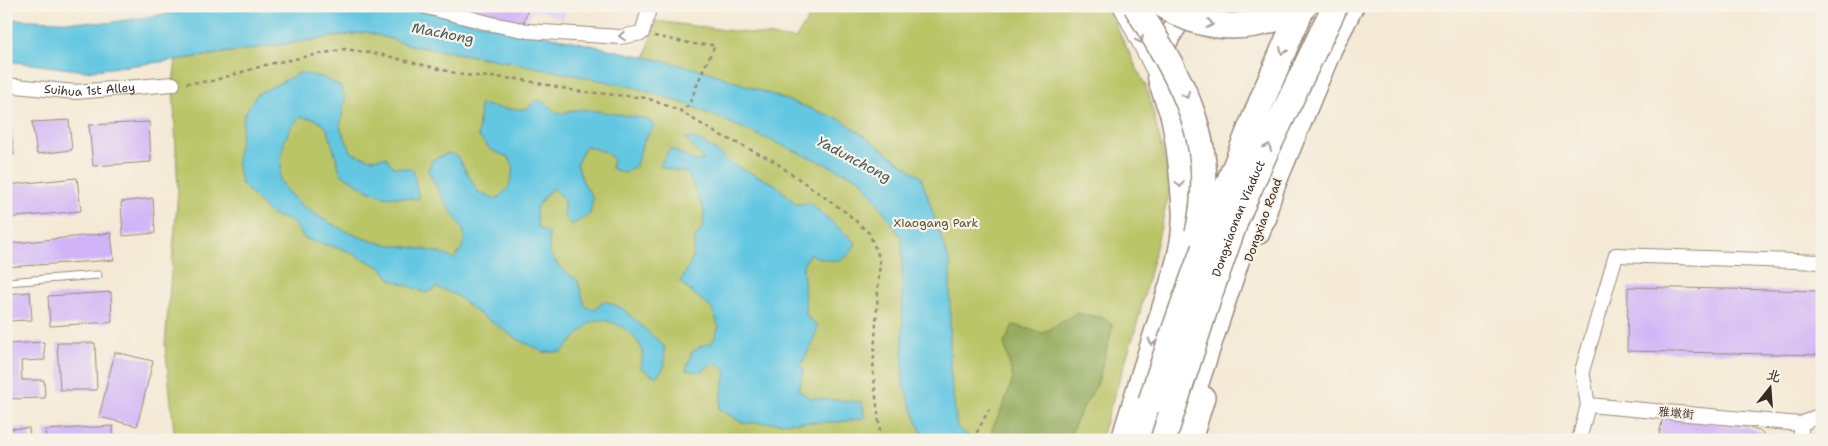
<svg xmlns="http://www.w3.org/2000/svg" width="1828" height="446" font-family="'Shantell Sans','LXGW WenKai TC',sans-serif">
<style>
.built{fill:#dad6f7}
.green{fill:#bac567;stroke:#7a7842}
.forest{fill:#93aa5c;stroke:#676a3d}
.water{fill:#64c7e2;stroke:#507880}
.building{fill:#d1b4f7}
.lines{fill:none;stroke-linecap:round;stroke-linejoin:round}
.lane-casing{stroke:#988a7a;stroke-width:9}
.street-casing{stroke:#988a7a;stroke-width:16}
.secondary-casing{stroke:#988a7a;stroke-width:21}
.primary-casing{stroke:#988a7a;stroke-width:24}
.highway-casing{stroke:#988a7a;stroke-width:28}
.path{stroke:#988a7a;stroke-width:2.5;stroke-dasharray:4 4;stroke-linecap:butt}
.lane{stroke:#fff;stroke-width:7}
.street{stroke:#fff;stroke-width:14}
.secondary{stroke:#fff;stroke-width:19}
.primary{stroke:#fff;stroke-width:21}
.highway{stroke:#fff;stroke-width:25}
.highway-bridge-casing{stroke:#988a7a;stroke-width:28;stroke-linecap:butt}
.highway-bridge{stroke:#fff;stroke-width:25}
.oneway{stroke:#a79f9a}
.labels{text-anchor:middle;dominant-baseline:central;stroke-width:4.5;stroke-linejoin:round;paint-order:stroke}
.street-label{font-size:12px;fill:#3b2a1e;stroke:#f7f3e8}
.park-label{font-size:12px;fill:#5b5130;stroke:#f7f3e8}
.water-label{font-size:14px;font-style:italic;fill:#475959;stroke:#f7f3e8}
</style>
<rect width="100%" height="100%" fill="#f7f3e8"/>
<filter id="ink" filterUnits="userSpaceOnUse"><feTurbulence type="fractalNoise" baseFrequency=".02" numOctaves="2"/><feDisplacementMap in="SourceGraphic" scale="10" xChannelSelector="R" yChannelSelector="G"/><feConvolveMatrix kernelMatrix="1 2 1 2 8 2 1 2 1" color-interpolation-filters="sRGB"/></filter>
<filter id="wash" filterUnits="userSpaceOnUse"><feTurbulence type="fractalNoise" baseFrequency=".0096" numOctaves="4" result="noise"/><feDisplacementMap in="SourceGraphic" scale="20" xChannelSelector="R" yChannelSelector="G"/><feGaussianBlur stdDeviation="1.12" result="paint"/><feColorMatrix in="noise" values="0 0 0 0 0 0 0 0 0 0 0 0 0 0 0 0 0 1.4 0 .05"/><feComposite in="paint" operator="in"/></filter>
<g filter="url(#wash)">
<rect width="100%" height="100%" fill="#f4e9d5"/>
<path class="built" d="M433 6H568L563 19 534 9 524 26Z"/>
<path class="green" d="M817 6H1106L1148 91 1171 186 1136 328 1100 440H175L165 345 178 192 173 84 176 60 367 32 414 46 510 62 641 72 656 21 795 39Z"/>
<path class="forest" d="M1076 313 1103 318 1113 326 1097 385 1081 411 1068 440H999L991 431 1003 406 1013 379 1004 343 1013 325 1043 333Z"/>
<path class="water" d="M220 6H412L468 21 568 40 703 70 842 120 921 177 950 264V369L957 428 974 440H924L903 385 902 238 862 180 689 105 637 88 510 62 414 46 367 32 176 60 86 71 6 61V19L107 23Z
M300 73 322 77 340 86 345 98 340 127 352 153 371 159 386 157 393 167 413 169 419 199 382 196 364 188 341 174 327 128 315 119 300 117C285 133 282 144 281 166 281 170 279 177 281 181 290 206 354 238 379 243 403 248 432 247 454 259 474 235 461 227 447 205 440 194 434 182 428 171L432 160 448 153 457 156 479 193 497 199 509 187 514 167 508 157 491 150 478 136 480 104 503 109H527L536 100 545 103 558 114 582 109 643 118 655 125 643 142 636 166 624 173 611 168 613 159 605 152 585 146 577 164 583 182 593 198 590 214 572 225 564 217V200L554 188 547 193 536 208 538 227 549 234V253L559 266 578 281 585 306 594 310 605 301 622 308 664 346 665 366 656 377 641 368C641 363 643 357 642 352 639 334 609 314 592 322 586 325 568 346 562 352H543L517 339 475 311 457 296 437 287 427 293 390 279 382 268 345 250 305 239 291 221 271 215 241 183 237 161 244 115 257 94Z
M685 138 696 139 715 150 731 164 775 184 796 204 810 203 856 243C847 266 829 262 809 254L803 266 806 316 818 326 812 345 801 365 804 370 798 390 811 398 862 402 865 418 839 422 743 423 719 409 726 372 719 364 709 365 703 372 686 370 692 352 703 345 712 343 719 327 712 309 680 282 693 258 695 238 703 227 704 210 688 174C678 169 670 171 660 166L670 148 694 161 704 160Z"/>
<g id="blocks">
<path class="building" d="M446 6H523L528 8 523 26 491 16 490 20Z
M69 120 72 150 37 154 32 122Z
M6 121H10L14 155 6 156Z
M149 122 151 162 93 166 89 125Z
M77 178 81 211 6 218V185Z
M153 198 155 233 123 236 121 202Z
M111 233 114 260 6 267V244Z
M1628 287 1822 291V355L1627 351Z
M30 292 32 320 6 321V294Z
M111 292 112 322 50 326 48 296Z
M44 342 45 360 21 361 22 380H44L45 398 6 399V344Z
M57 343H95L97 390H60Z
M115 352 153 361 137 426 99 417Z
M1663 417 1747 427 1762 432 1768 440H1658Z
M113 426V440H46L45 430Z
M29 428 30 440H6V429Z"/>
</g>
</g>
<g filter="url(#ink)">
<use href="#blocks" fill-opacity="0" stroke="#988a7a" stroke-width="1"/>
<g class="lines">
<g class="lane-casing">
<path id="lane" d="M6 282 98 275"/>
</g>
<g class="street-casing">
<g id="street">
<path d="M423 6 492 24 528 31 620 37 642 33 650 6"/>
<path id="s1" d="M6 85 75 92 173 84"/>
<path d="M1588 405 1582 371 1616 255 1822 262"/>
<path d="M1801 424 1822 414"/>
<path d="M1801 424V440"/>
<path d="M1579 440 1588 405 1801 424"/>
</g>
</g>
<g class="secondary-casing">
<path id="secondary" d="M1123 6 1158 74"/>
</g>
<g class="primary-casing">
<path id="primary" d="M1259 233 1274 186 1332 47 1353 6
M1122 440C1134 400 1146 360 1159 320 1170 284 1185 247 1183 209 1181 179 1178 147 1172 118 1168 104 1160 89 1158 74 1156 53 1178 18 1195 6
M1191 440 1204 397"/>
</g>
<g class="highway-casing">
<path id="highway" d="M1140 440 1151 402
M1177 440 1245 234 1264 217"/>
</g>
<path class="path" d="M654 36 694 44 715 45 703 70 689 105 680 111
M186 83 212 81 269 64 345 49 383 55 463 75 519 79 576 91 647 98 680 111 716 133 772 160 847 213 869 233 880 259 873 371 881 440
M973 440 989 409"/>
<use href="#lane" class="lane"/>
<use href="#street" class="street"/>
<use href="#secondary" class="secondary"/>
<use href="#primary" class="primary"/>
<use href="#highway" class="highway"/>
<g class="highway-bridge-casing">
<g id="highway-bridge">
<path d="M1136 6C1182 82 1219 140 1198 233"/>
<path d="M1165 6C1208 34 1260 31 1304 6"/>
<path d="M1151 402C1167 348 1187 294 1207 241 1236 162 1268 83 1303 6"/>
<path id="s2" d="M1163 440 1211 290 1236 219 1264 155 1335 6"/>
</g>
</g>
<use href="#highway-bridge" class="highway-bridge"/>
</g>
<defs><path id="oneway-chevron" d="M-2-3.5L2.5 0L-2 3.5" fill="none" stroke-width="1.6" stroke-linecap="round" stroke-linejoin="round" transform="scale(1.25)"/></defs>
<g class="oneway">
<use href="#oneway-chevron" transform="translate(1210 24) rotate(11)"/>
<use href="#oneway-chevron" transform="translate(622 36) rotate(175)"/>
<use href="#oneway-chevron" transform="translate(1140 40) rotate(63)"/>
<use href="#oneway-chevron" transform="translate(1283 51) rotate(114)"/>
<use href="#oneway-chevron" transform="translate(1186 95) rotate(67)"/>
<use href="#oneway-chevron" transform="translate(1268 147) rotate(-65)"/>
<use href="#oneway-chevron" transform="translate(1180 184) rotate(84)"/>
<use href="#oneway-chevron" transform="translate(1152 342) rotate(107)"/>
</g>
</g>
<g class="labels">
<g class="street-label">
<text stroke="none"><textPath href="#s1" startOffset="84">Suihua 1st Alley</textPath></text>
<text stroke="none"><textPath href="#s2" startOffset="234">Dongxiaonan Viaduct</textPath></text>
<text transform="translate(1263 220) rotate(-70)">Dongxiao Road</text>
<text transform="translate(1676 413) rotate(5)">雅墩街</text>
</g>
<g class="park-label">
<text x="936" y="223">Xiaogang Park</text>
</g>
<g class="water-label">
<text transform="translate(443 33) rotate(11)">Machong</text>
<text transform="translate(854 159) rotate(28)">Yadunchong</text>
</g>
</g>
<rect width="1828" height="446" fill="none" stroke="#f7f3e8" stroke-width="25"/>
<g transform="translate(1770 388) rotate(17)" stroke="#f7f3e8" stroke-width="4" paint-order="stroke">
<path d="M0-4L9 19L0 12L-9 19Z" fill="#3b2a1e"/>
<text y="-8" font-size="14" font-weight="bold" text-anchor="middle" fill="#3b2a1e">北</text>
</g>
</svg>
